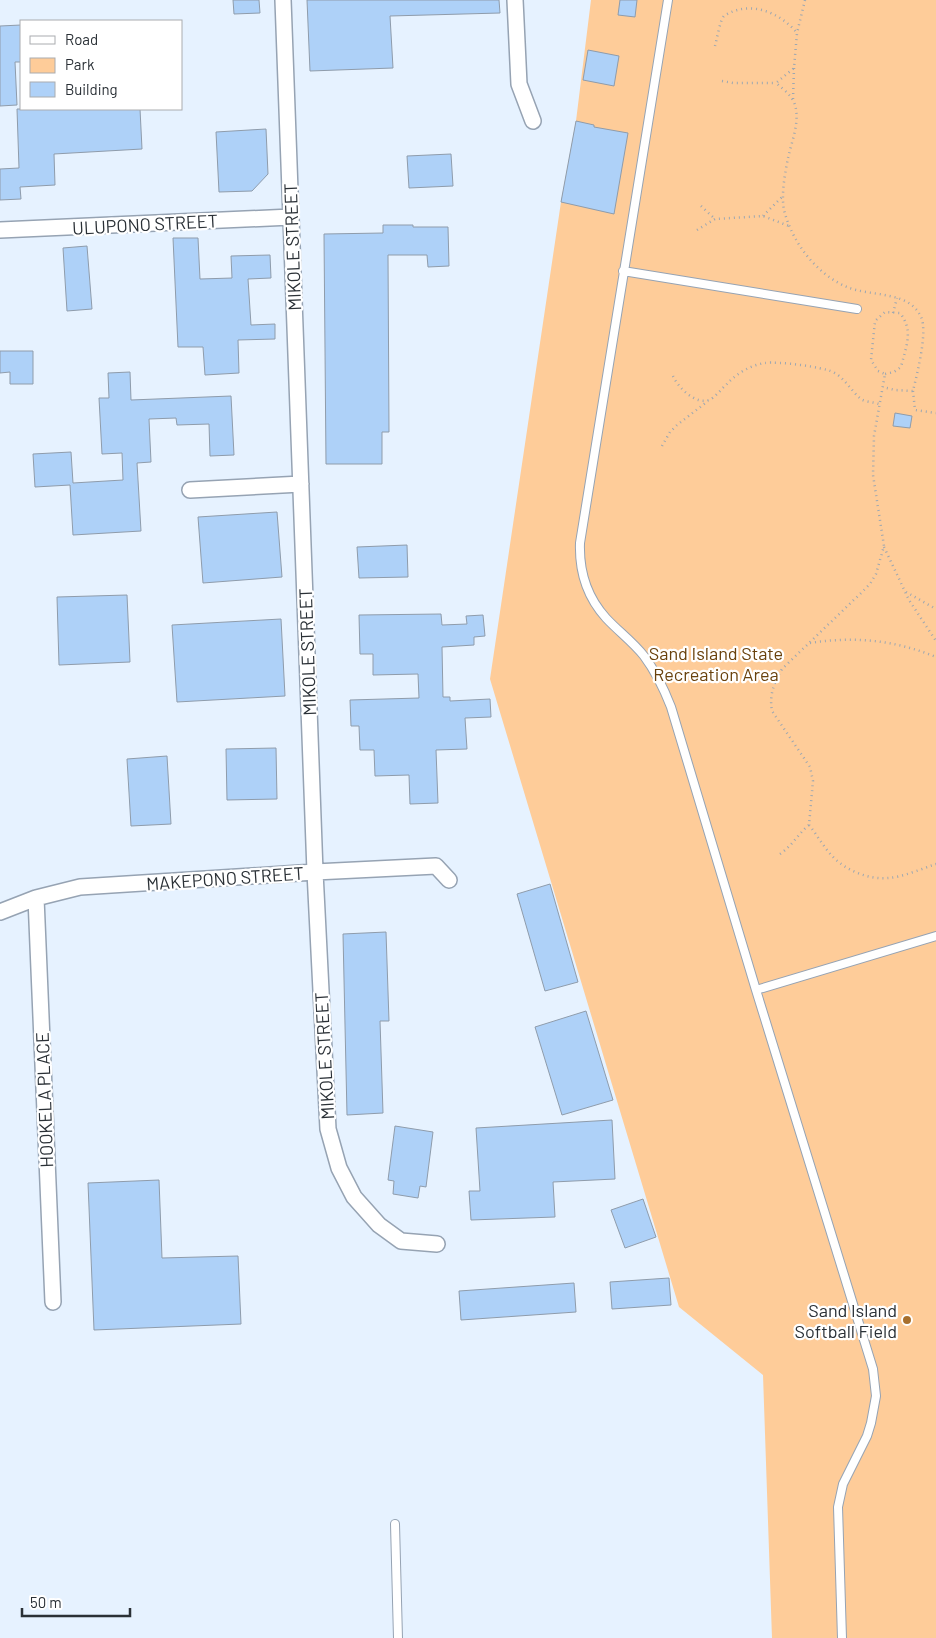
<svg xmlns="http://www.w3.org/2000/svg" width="936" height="1638" font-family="Barlow,sans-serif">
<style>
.park{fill:#fecc99}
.building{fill:#aed1f8;stroke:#8f9cab}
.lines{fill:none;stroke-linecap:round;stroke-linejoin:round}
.service-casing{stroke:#96a3b3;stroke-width:10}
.minor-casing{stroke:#96a3b3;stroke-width:18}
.path{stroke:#9da7b1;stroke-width:2.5;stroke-dasharray:1 4;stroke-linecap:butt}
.service{stroke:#fff;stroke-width:8}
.minor{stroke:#fff;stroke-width:15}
.poi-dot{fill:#a86f2d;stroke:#fff;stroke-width:2}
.labels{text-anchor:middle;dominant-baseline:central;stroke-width:4.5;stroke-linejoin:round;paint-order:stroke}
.street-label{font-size:18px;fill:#2a3036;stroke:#fff}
.park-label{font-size:18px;fill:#69410c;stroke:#fff}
.poi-label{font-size:18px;fill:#2a3036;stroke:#fff;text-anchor:end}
</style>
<rect width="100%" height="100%" fill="#e6f2ff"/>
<path class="park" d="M591 0H936V1638H772L763 1375 679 1307 490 679 561 202 576 121Z"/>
<path class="building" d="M233 0H259L260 13 234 14Z
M307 0H499L500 13 390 16 393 68 310 71Z
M620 0H637L635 17 618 15Z
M21 25V62H15L17 105 0 106V26Z
M588 50 619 56 614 86 583 80Z
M17 109H140L142 149 54 154 55 185 20 187 21 199 0 200V169L19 168Z
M576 121 594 125V127L628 133 614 214 561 202Z
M266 129 268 174 252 191 219 192 216 132Z
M451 154 453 186 409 188 407 156Z
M383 225H413V227H448L449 266 428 267 427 255H388L389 432H382V464H326L324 234 383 233Z
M173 238H198L200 279 232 278 231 256 270 255 271 278 248 279 251 325 275 324V339L238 340 239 373 205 375 203 347H178Z
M87 246 92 309 67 311 63 248Z
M0 351H33V384H10V372L0 373Z
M130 372 131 400 231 396 234 455 210 456 209 424 177 425 176 418 149 419 151 462 137 463 141 531 73 535 70 485 35 487 33 454 71 452 73 483 123 480 122 453 102 454 99 398H109L108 373Z
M895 413 912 416 910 428 893 426Z
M277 512 282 577 203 583 198 517Z
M407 545 408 577 359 578 357 547Z
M127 595 130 662 59 665 57 597Z
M441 614 442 625 467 624 466 616 483 615 485 636 474 637V645L442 647 443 697H450V701L490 699 491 717 465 718 467 749 436 750 438 803 410 804 409 775 375 776 374 750H360L359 726H351L350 700 419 698 418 674 373 675V654H360L359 615Z
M281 619 285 696 177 702 172 625Z
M276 748 277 799 227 800 226 749Z
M167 756 171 824 131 826 127 759Z
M550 884 578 982 545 991 517 894Z
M386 932 389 1021H380L383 1113 347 1115 343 934Z
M586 1011 613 1100 562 1115 535 1027Z
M612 1120 615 1179 553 1182 555 1217 471 1220 469 1191H480L476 1128Z
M395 1126 433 1132 426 1187 420 1186 418 1198 393 1194 394 1181 388 1180Z
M159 1180 162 1258 238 1256 241 1324 94 1330 88 1183Z
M643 1199 656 1237 625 1248 611 1210Z
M669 1278 671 1305 612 1309 610 1282Z
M574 1283 576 1312 461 1320 459 1291Z"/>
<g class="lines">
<g class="service-casing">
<path id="service" d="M668 0 580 543C579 571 587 597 606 618 618 631 633 642 644 656 656 672 664 689 671 707L756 990 873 1369 876 1396 871 1423 867 1436 843 1484 838 1507 842 1638
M623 271 857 309
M756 990 936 936
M395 1524 398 1638"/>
</g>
<g class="minor-casing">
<path id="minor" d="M283 0 315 872 328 1129 339 1168 354 1197 379 1225 401 1241 437 1244
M515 0 519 84 533 121
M0 230 291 217
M190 490 301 484
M36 898 53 1302
M0 912 36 898 80 887 315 872 436 866 449 880"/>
</g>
<path class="path" d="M805 0 797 33 794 68 776 83C782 88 790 94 794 102 801 120 792 140 788 158 785 173 781 195 784 210 792 242 816 274 847 287 870 297 909 290 921 317 928 332 917 374 913 391L895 390 883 387
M715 46C717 39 720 20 724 16 748 0 779 11 797 33
M722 81 733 83H776
M793 99 794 68
M701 206 715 219
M763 216 783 196
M697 230 715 219 763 216 789 226
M893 313 897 298
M673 376C678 387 695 405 709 400 715 398 721 389 726 385 736 374 750 365 765 363 777 361 823 367 833 372 845 378 851 391 861 399 865 402 874 402 879 404
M913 391 915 410 936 413
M662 446 670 432 677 425 708 401
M884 547 909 600 936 641
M906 592 936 609
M810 643C854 636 895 640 936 657
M809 825C817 835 823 846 832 856 845 870 869 880 888 878 903 877 921 869 936 864
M780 854C792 846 798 834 809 825L813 781 810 767 772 711C769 695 774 683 782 669L860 594 870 584 876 574 884 546 873 475 874 436 885 374 878 371 871 360 875 321 885 312 900 313C914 331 906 346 901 367L894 372 885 374"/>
<use href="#service" class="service"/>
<use href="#minor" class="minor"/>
</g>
<circle class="poi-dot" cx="907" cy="1320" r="5"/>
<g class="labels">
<g class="street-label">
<text transform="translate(145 224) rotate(-3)">ULUPONO STREET</text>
<text transform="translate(292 247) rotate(-92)">MIKOLE STREET</text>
<text transform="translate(307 652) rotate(-92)">MIKOLE STREET</text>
<text transform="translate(225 878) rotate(-4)">MAKEPONO STREET</text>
<text transform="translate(324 1056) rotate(-93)">MIKOLE STREET</text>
<text transform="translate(44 1100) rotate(-92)">HOOKELA PLACE</text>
</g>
<g class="park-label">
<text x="716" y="653">Sand Island State<tspan x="716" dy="21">Recreation Area</tspan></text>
</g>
<g class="poi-label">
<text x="897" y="1310">Sand Island<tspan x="897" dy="21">Softball Field</tspan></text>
</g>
</g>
<rect x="20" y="20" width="162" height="90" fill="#ffffff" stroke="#aaacaf"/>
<rect x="30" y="36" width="25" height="8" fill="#ffffff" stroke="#aaacaf"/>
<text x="65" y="45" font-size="15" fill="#2a3036">Road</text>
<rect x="30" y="58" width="25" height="15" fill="#fecc99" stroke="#aaacaf"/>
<text x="65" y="70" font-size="15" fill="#2a3036">Park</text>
<rect x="30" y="82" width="25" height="15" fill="#aed1f8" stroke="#aaacaf"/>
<text x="65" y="95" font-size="15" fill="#2a3036">Building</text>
<path d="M22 1608v8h108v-8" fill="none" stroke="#2a3036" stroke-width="2.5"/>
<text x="30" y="1608" font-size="15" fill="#2a3036" stroke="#ffffff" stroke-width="4" paint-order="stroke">50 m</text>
</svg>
